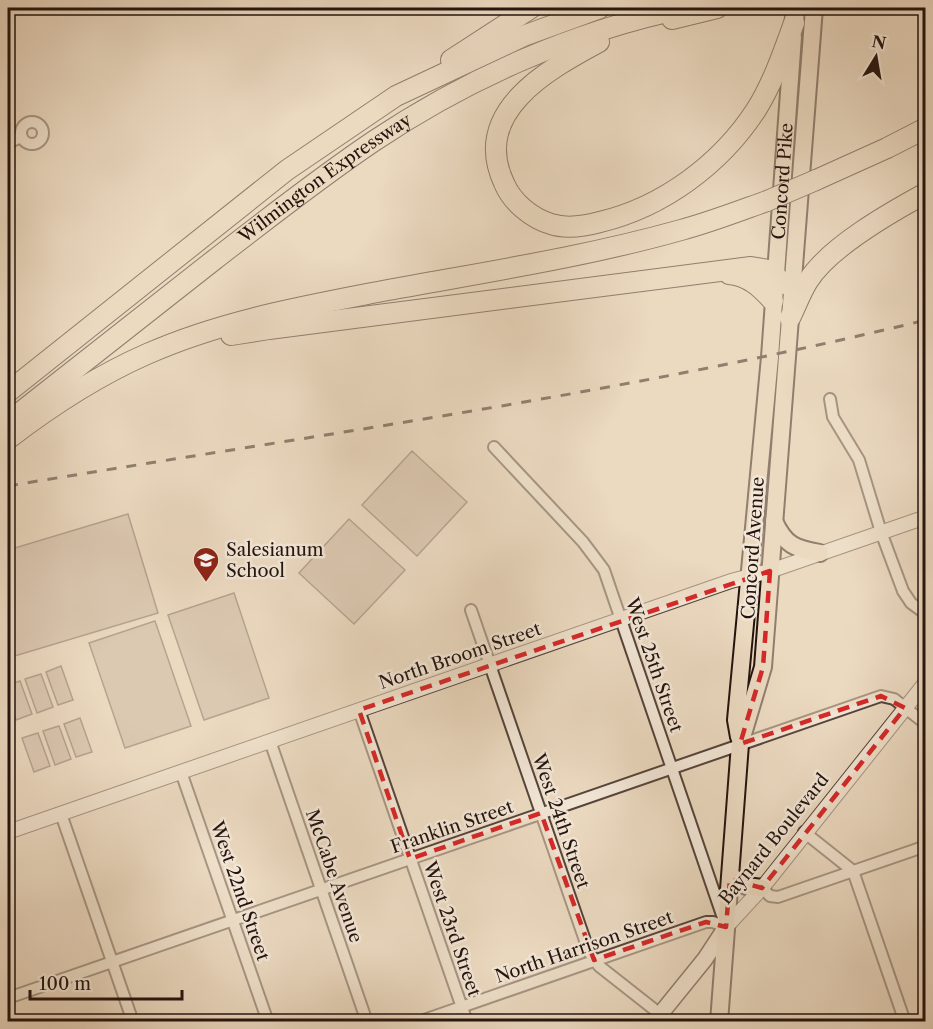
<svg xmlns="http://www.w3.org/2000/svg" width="933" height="1029" font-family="'Libre Caslon Text',serif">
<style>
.park{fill:#c9b7a2;stroke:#766558;stroke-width:1.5}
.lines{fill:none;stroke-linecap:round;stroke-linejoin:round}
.minor-casing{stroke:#55443a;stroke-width:14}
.tertiary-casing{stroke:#55443a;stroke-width:16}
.secondary-casing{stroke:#23130e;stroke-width:18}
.primary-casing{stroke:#23130e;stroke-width:20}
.trunk-casing{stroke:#23130e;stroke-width:21}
.motorway-casing{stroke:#23130e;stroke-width:22}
.minor{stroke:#f2e6d6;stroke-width:10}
.tertiary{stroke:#f2e6d6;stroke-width:14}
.secondary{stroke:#f2e6d6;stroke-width:15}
.primary{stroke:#ebd9c0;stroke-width:16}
.trunk{stroke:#ebd9c0;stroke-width:18}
.motorway{stroke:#ebd9c0;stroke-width:20}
.rail{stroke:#23130e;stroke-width:3;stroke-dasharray:10 10;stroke-linecap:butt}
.motorway-bridge-casing{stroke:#23130e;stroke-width:22;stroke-linecap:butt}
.motorway-bridge{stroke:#ebd9c0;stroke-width:20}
.marked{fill:none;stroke:#d62828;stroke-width:4.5;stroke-dasharray:12 8;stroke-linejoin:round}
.labels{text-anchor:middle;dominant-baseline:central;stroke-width:5;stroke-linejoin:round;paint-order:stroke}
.street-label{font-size:18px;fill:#23130e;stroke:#f2e6d6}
.poi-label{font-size:18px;fill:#23130e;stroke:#f2e6d6;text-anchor:start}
</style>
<rect width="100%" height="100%" fill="#ebd9c0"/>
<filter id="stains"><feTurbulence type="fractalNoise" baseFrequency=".00333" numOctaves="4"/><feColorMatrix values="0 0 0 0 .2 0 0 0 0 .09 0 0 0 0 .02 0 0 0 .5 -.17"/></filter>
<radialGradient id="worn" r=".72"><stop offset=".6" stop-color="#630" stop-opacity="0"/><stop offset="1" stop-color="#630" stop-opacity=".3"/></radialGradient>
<path class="park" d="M412 451 467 502 417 556 362 505Z
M128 514 158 613 8 658V550Z
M349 519 405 570 354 624 299 573Z
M234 593 269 698 204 720 168 615Z
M155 621 191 726 125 748 89 643Z
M61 666 73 700 58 705 46 672Z
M41 674 53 707 37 713 25 679Z
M20 681 32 714 16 720 8 696V685Z
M80 718 92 752 76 757 64 724Z
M59 726 71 759 55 765 43 731Z
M38 733 50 766 34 772 22 738Z"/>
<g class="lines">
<g class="minor-casing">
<path id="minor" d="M21 133a11 11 0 1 1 22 0a11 11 0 1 1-22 0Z
M8 143 21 137
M830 399 833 417 859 460 881 532 903 591 911 603 926 614
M494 447 583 542 604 570 723 918
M471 610 589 952 599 966 660 1014
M359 710 467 1022
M270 741 367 1022
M181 772 268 1022
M61 814 133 1022
M804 832 853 871 905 1022
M762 888 770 896 778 897 926 846
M8 998 881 696 894 699 926 724
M418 1022 706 922H713L726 927"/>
</g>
<g class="tertiary-casing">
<path id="tertiary" d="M8 832 731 581 770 571 926 517
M726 927 762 888 926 682"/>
</g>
<g class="secondary-casing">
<path id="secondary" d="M654 1022 705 959 726 927"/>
</g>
<g class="primary-casing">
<g id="primary">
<path d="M774 521C785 545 795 549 820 553"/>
<path id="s1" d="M739 737 736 720 770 357 793 37"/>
<path d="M731 876 746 886 762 888"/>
<path d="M719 1022 740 744 763 667 814 8"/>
</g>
</g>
<g class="trunk-casing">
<path id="trunk" d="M794 23 795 8"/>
</g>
<g class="motorway-casing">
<g id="motorway">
<path d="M672 19 717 8"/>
<path d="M599 42C547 70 471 112 504 183 512 202 531 218 551 224 566 229 585 226 600 222 663 207 721 164 756 110 773 83 783 53 794 23"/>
<path d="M451 60 531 8"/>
<path d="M816 180 887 148 926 128"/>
<path d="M729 274C749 276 760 287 773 301"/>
<path d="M790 318C796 306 801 292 808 281 829 247 891 212 926 193"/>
<path d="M231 335 269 329 751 267 769 270 784 284"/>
<path d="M8 392 287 170 396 96 526 35 600 8"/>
<path id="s2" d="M8 422C76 368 145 314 214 260 267 219 319 178 374 141 468 78 575 31 685 8"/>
<path d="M8 439C51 406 97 376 147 354 224 320 306 306 388 290 486 272 585 257 681 230 711 222 739 211 767 201"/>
</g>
</g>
<use href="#minor" class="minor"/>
<use href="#tertiary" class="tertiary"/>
<use href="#secondary" class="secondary"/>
<use href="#primary" class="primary"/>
<use href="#trunk" class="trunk"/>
<use href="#motorway" class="motorway"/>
<path class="rail" d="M8 486C314 435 623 394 926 320"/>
<g class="motorway-bridge-casing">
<path id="motorway-bridge" d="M767 201 816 180"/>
</g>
<use href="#motorway-bridge" class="motorway-bridge"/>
</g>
<path d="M0 0H933V1029H0ZM770 571 763 667 740 744 881 696 905 708 762 888 730 879 726 927 706 922 594 960 541 813 410 859 359 710Z" fill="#ebd9c0" fill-opacity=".55" fill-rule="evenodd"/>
<path class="marked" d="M770 571 763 667 740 744 881 696 905 708 762 888 730 879 726 927 706 922 594 960 541 813 410 859 359 710Z"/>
<defs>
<g id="school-pin" transform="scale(1.35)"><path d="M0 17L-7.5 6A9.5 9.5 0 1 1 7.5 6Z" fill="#8f2418" stroke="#f2e6d6"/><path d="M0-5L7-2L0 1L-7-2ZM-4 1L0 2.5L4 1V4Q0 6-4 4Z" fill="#fff"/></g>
</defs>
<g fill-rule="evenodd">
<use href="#school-pin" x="206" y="560"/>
</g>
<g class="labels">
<g class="street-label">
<text stroke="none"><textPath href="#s2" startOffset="400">Wilmington Expressway</textPath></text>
<text stroke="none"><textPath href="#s1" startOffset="558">Concord Pike</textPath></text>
<text transform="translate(753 548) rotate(-86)">Concord Avenue</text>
<text transform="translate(460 656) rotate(-19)">North Broom Street</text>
<text transform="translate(654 665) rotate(71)">West 25th Street</text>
<text transform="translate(561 821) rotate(71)">West 24th Street</text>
<text transform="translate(452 827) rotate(-19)">Franklin Street</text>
<text transform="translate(774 839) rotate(-51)">Baynard Boulevard</text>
<text transform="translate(334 876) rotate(71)">McCabe Avenue</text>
<text transform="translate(240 891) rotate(71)">West 22nd Street</text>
<text transform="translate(452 929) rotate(71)">West 23rd Street</text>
<text transform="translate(584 947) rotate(-19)">North Harrison Street</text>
</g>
<g class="poi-label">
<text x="226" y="550">Salesianum<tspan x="226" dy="21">School</tspan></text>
</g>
</g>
<rect width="933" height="1029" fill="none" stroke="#ebd9c0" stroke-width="30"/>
<rect x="9" y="9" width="915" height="1011" fill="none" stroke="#23130e" stroke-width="3"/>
<rect x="15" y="15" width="903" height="999" fill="none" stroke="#23130e" stroke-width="1.5"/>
<g transform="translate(876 57) rotate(11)" stroke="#f2e6d6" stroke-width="4.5" paint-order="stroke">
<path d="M0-4.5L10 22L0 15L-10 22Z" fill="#23130e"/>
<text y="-9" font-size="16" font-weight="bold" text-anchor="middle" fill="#23130e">N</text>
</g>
<path d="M30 990v9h152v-9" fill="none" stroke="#23130e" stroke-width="3"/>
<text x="39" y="990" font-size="18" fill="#23130e" stroke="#f2e6d6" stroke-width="4.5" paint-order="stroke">100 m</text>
<rect width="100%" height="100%" filter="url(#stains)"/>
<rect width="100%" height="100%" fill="url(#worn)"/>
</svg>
